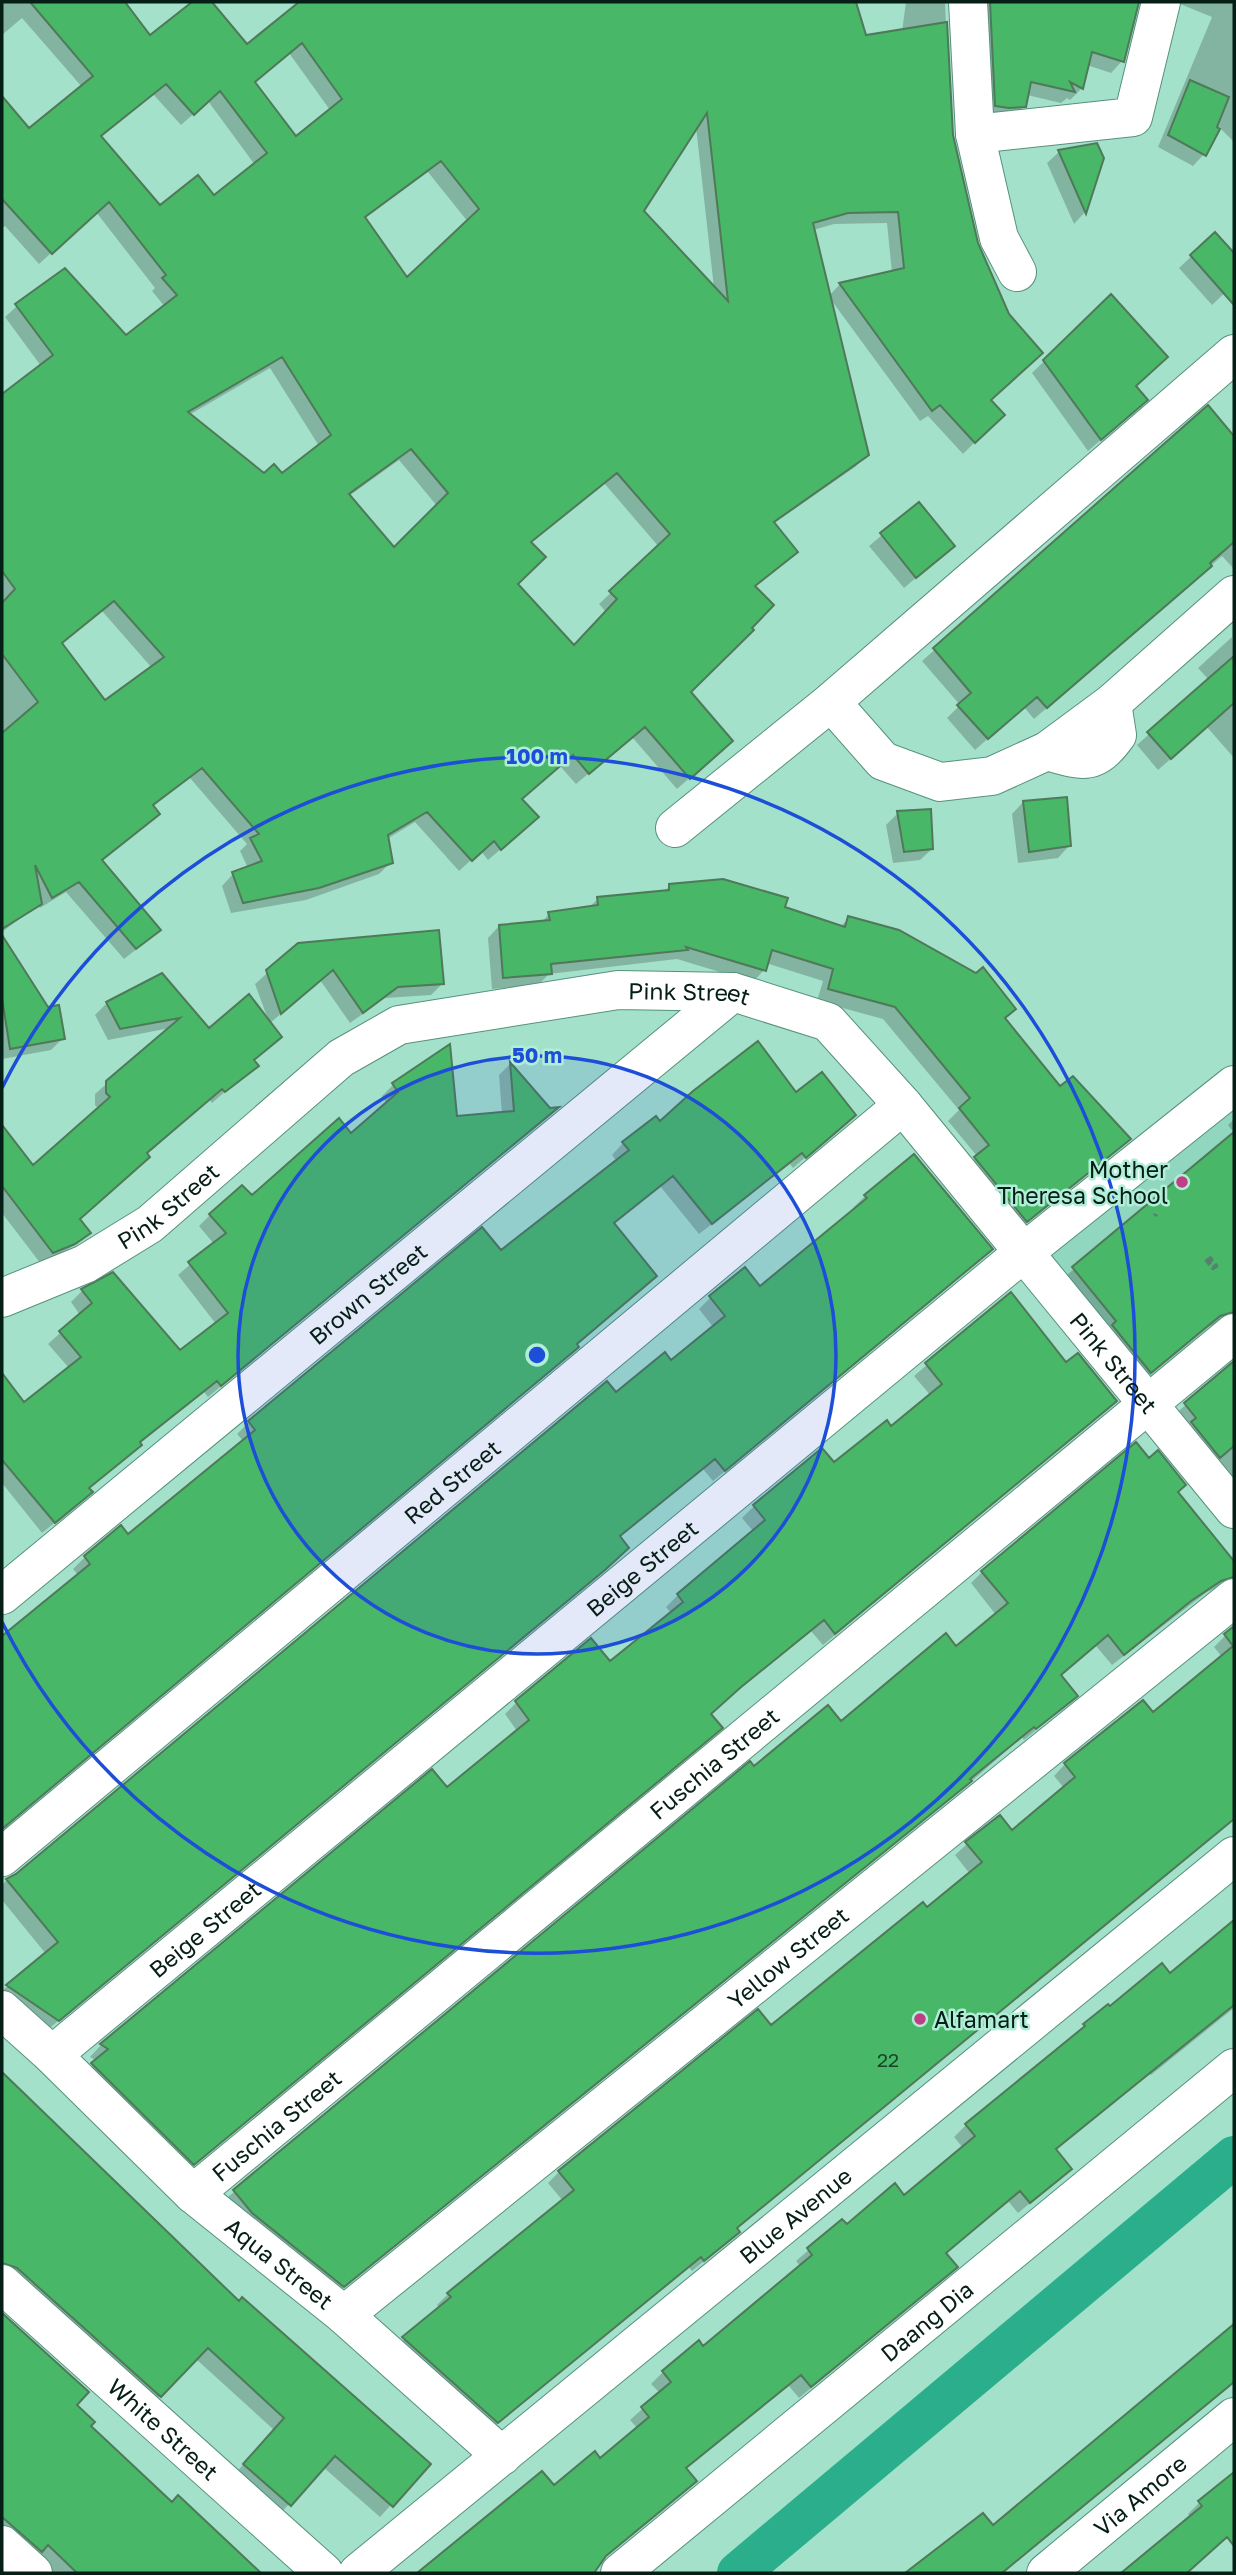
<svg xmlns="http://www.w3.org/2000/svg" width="1236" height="2575" font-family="'Golos Text',sans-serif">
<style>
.built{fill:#91d7bf}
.shadow{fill:#0003;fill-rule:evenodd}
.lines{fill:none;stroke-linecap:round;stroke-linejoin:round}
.canal{stroke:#2aae8b;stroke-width:42}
.building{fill:#48b768;stroke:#4f7958;stroke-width:2;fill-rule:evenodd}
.minor-casing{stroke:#56917d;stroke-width:40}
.path{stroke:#568172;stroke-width:4.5;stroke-dasharray:7 3.5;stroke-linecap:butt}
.minor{stroke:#fff;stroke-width:38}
.ring{fill:none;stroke:#1d4ed8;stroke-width:3.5}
.poi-dot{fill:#c03e86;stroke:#b0eed8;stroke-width:2.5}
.labels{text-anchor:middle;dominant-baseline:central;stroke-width:5;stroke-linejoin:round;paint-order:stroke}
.number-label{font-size:19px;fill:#16442a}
.street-label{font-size:23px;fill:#051e16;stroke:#b0eed8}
.poi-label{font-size:23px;fill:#051e16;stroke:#b0eed8;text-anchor:end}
.centre{fill:#1d4ed8;stroke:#b0eed8;stroke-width:3.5}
.ring-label{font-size:21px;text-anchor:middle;font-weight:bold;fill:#1d4ed8;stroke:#b0eed8;stroke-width:5;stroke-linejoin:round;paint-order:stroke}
</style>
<rect width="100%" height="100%" fill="#a4e1cb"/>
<path class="built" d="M1227 1103 1234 1112V1322L1154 1387 1044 1253Z"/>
<path class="shadow" d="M2 2H113L150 38 195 2H210L246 47 304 2H360L383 28 423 2H855L889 128 906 2H945L951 135 989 401 1002 415 963 454 928 416 920 421 829 297 867 455 855 467 773 524 784 563 754 587 689 692 719 752 677 789 632 737 576 784 560 766 521 799 525 829 488 860 481 851 459 871 415 822 387 839 391 862 379 874 306 900 231 913 222 886 233 874 248 868 240 851 247 844 190 778 152 807 158 814 101 862 159 930 147 941 124 959 66 892 40 908 38 905 2 932V605L5 602 2 599V396L41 366 5 317 17 306 125 337 165 307 152 291 155 288 96 212 39 264 5 226 2 228V121L13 112 29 130 82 87 22 18 2 35ZM289 53 330 110 295 139 254 83ZM153 94 181 125 208 101 255 165 214 197 160 207 100 137ZM696 127 714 288 642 211ZM428 172 468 222 407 279 364 219ZM887 223 892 273 839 285 829 296 813 230 834 224ZM270 368 319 446 281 476 264 475 189 415ZM399 460 437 506 394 549 349 496ZM604 483 659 547 599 604 606 612 574 647 516 584 530 543ZM102 611 152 668 104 703 60 644Z
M975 2H1092L1134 11 1122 61 1111 73 1087 65 1082 88 1070 100 1067 98 1061 103 1027 95 1024 106 1012 118 984 117Z
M1175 2H1234V142L1219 127 1204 154 1193 166 1158 147 1212 17Z
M1059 152 1102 158 1084 213 1074 224 1047 163Z
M1215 234 1234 256V284L1212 305 1179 268Z
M1111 296 1134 387V411L1088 451 1032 373Z
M1208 408 1234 438 1231 444 1234 448V569L1222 556 1034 719 1024 707 975 750 947 718 960 705 922 661Z
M919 504 953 546 904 588 869 546Z
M1232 637 1234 758 1207 727 1158 770 1137 745 1209 680 1198 668Z
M1023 802 1069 846 1058 858 1018 863 1012 814Z
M898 813 932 849 920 860 893 863 886 825Z
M670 886 783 908 840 927 849 918 1003 1019 1060 1089 1101 1112 1104 1109 1129 1139 1014 1232 963 1170 977 1156 948 1121 959 1110 883 1019 817 1001 823 981 766 963 764 970 753 982 677 959 549 974 538 985 492 989 488 938 499 926 541 923 549 914 588 908 598 899 663 892Z
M2 938 63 1038 51 1050 2 1059Z
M299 945 443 983 431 995 385 998 350 1023 320 980 269 1024 253 1061 256 1065 212 1103 209 1099 145 1154 78 1220 88 1233 77 1244 41 1264 2 1213V1138L7 1134 32 1168 99 1109 95 1105V1094L170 1028 108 1040 95 1015 107 1003 162 975 209 1030 269 1022 255 984Z
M510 1064 549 1110 554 1109 208 1397 204 1392 139 1444 88 1489 79 1503 42 1533 2 1483V1376L24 1404 69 1368 48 1344 80 1315 71 1302 82 1291 113 1275 179 1353 216 1324 178 1275 214 1244 199 1226 210 1215 252 1198 351 1135 387 1104 382 1096 393 1085 455 1118 502 1114 499 1075Z
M796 1094 854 1115 793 1168 790 1164 699 1234 660 1186 613 1224 643 1288 576 1345 565 1358 2 1829V1639L79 1576 73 1569 85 1557 121 1528 128 1536 244 1442 237 1434 249 1422 501 1253 617 1162 612 1155 623 1143 660 1124Z
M1234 1119V1133L1228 1125Z
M1234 1135V1328L1218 1323 1207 1327 1138 1384 1061 1280Z
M865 1196 991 1249 713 1481 703 1469 618 1537 591 1581 46 2031 2 2001V1991L46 1954 2 1900V1885L7 1880 17 1875 616 1395 671 1363 714 1328 699 1309 710 1298 760 1289 855 1210 853 1208Z
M1010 1294 1065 1365 1115 1401 1103 1413 823 1645 811 1631 726 1700 709 1714V1739L182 2175 81 2076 97 2061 90 2057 101 2045 432 1772 447 1790 517 1731 505 1714 517 1702 609 1663 671 1613 666 1607 678 1595 753 1531 742 1518 754 1506 833 1465 891 1429 931 1396 914 1376Z
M1234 1363V1491L1173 1416Z
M1177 1493 1234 1562V1592L1218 1587 1207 1592 1112 1665 1096 1646 1059 1676 1075 1696 1064 1707 1024 1740 1022 1737 958 1793 331 2297 222 2202 750 1764 754 1768 840 1723 956 1649 996 1615 971 1583 982 1572Z
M1234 1627V1819L736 2229 738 2232 726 2243 692 2271 689 2267 485 2434 392 2350 440 2309 437 2305 448 2294 563 2201 548 2183 559 2172 771 2028 927 1910 970 1874 955 1855 967 1844 1012 1832 1064 1788 1054 1776 1065 1764 1153 1715 1222 1657 1214 1647Z
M1234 1921V2008L1151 2075 1149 2072 1054 2150 1058 2180 1018 2213 1008 2201 945 2254 944 2278 799 2398 789 2386 685 2469 695 2481 602 2559 592 2573H419L542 2473 554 2487 600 2461 638 2429 630 2420 660 2393 651 2384 663 2372 703 2348 801 2267 796 2261 842 2221 847 2227 904 2197 963 2148 954 2137 966 2125 1108 2006 1110 2009 1170 1976Z
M2 2074 239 2303 428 2464 380 2517 323 2467 278 2516 233 2476 274 2430 196 2359 148 2408 2 2278Z
M2 2316 87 2392 74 2405 88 2426 172 2504 178 2498 258 2573H54L2 2528Z
M1234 2327V2382L1003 2573H909L952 2536 954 2540 992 2527Z
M1234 2474V2532L1186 2573H1122L1190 2517 1188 2514 1199 2503Z"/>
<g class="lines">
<path class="canal" d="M738 2573 1234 2157"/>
</g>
<path class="building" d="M30 2H125L150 35 192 2H212L247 44 299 2H856L866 35 947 22 953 135 978 243 1009 314 1043 353 991 400 1005 415 975 443 940 405 932 411 839 283 904 268 898 212 848 213 813 223 869 455 774 522 798 552 755 586 774 605 752 628 754 630 691 692 733 741 690 779 645 727 589 774 573 755 522 799 539 817 501 850 494 841 472 861 427 812 388 835 393 863 319 888 243 903 232 872 262 861 250 838 259 834 202 768 153 805 160 814 102 860 161 930 136 949 79 882 52 898 35 865 42 904 2 929V733L38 702 2 654V603L15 589 2 571V394L53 355 15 304 65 268 126 335 177 295 162 278 166 275 109 202 52 254 2 199V96L29 128 93 76ZM302 43 342 99 296 136 255 82ZM166 84 194 115 220 91 267 153 214 195 198 175 160 205 101 136ZM707 113 728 301 644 211ZM441 161 479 209 407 277 365 217ZM282 357 331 435 282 473 274 464 264 473 188 412ZM411 449 448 493 394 547 349 494ZM617 473 670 534 609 591 617 599 574 645 518 584 546 557 531 542ZM114 601 164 657 105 700 62 643Z
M990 2H1139L1124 62 1092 52 1083 89 1070 82 1075 92 1031 82 1026 107 1009 108 995 106Z
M1190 80 1229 97 1217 127 1220 129 1206 156 1168 135Z
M1097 143 1104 158 1086 214 1058 150Z
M1215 232 1234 253V305L1190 255Z
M1111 294 1168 357 1136 386 1148 400 1101 440 1043 360Z
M1208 405 1234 436V542L1210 563 1212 566 1047 708 1037 697 988 739 957 705 971 693 933 648Z
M919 502 955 546 916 578 880 533Z
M1234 656V703L1171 759 1147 732Z
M1067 797 1071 846 1029 852 1023 801Z
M931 809 933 849 904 852 897 811Z
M723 879 788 898 785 907 845 927 848 916 899 930 976 973 983 967 1016 1009 1005 1018 1060 1086 1073 1076 1131 1139 1027 1222 974 1157 989 1145 959 1108 970 1098 895 1007 828 989 833 969 772 950 766 971 686 947 688 950 551 964 552 974 503 978 499 925 550 920 548 912 598 905 597 897 669 890V884Z
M439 930 444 984 398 987 363 1013 333 970 281 1014 266 970 298 943Z
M2 935 48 1007 59 1005 65 1039 10 1049 2 998Z
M162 973 209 1028 249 994 282 1037 254 1060 259 1066 225 1092 222 1089 147 1153 150 1157 80 1219 91 1233 75 1244 53 1253 2 1186V1125L33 1165 110 1097 106 1093V1081L180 1018 120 1029 106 1002Z
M758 1041 796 1092 822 1072 856 1115 806 1158 802 1153 712 1224 673 1176 614 1223 657 1276 577 1344 579 1347 2 1829V1636L90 1564 84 1556 121 1525 128 1534 255 1430 248 1421 482 1227 501 1250 629 1150 622 1142 656 1116 660 1121 693 1091Z
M450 1044 457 1116 514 1111 510 1062 550 1108 559 1107 221 1386 217 1381 140 1442 142 1445 89 1488 93 1492 55 1523 2 1460V1373L24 1402 81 1357 59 1331 92 1303 81 1289 113 1272 180 1350 228 1313 188 1262 226 1233 209 1214 242 1185 252 1195 339 1118 351 1133 398 1092 392 1083Z
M1234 1132V1312L1220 1316 1151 1373 1112 1325 1116 1321 1072 1267Z
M914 1154 993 1249 725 1471 715 1459 620 1536 629 1548 605 1570 59 2021 6 1985 58 1942 6 1879 16 1874 607 1381 616 1392 665 1352 671 1360 725 1316 709 1296 745 1267 760 1286 867 1198 864 1195Z
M1011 1292 1066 1362 1078 1353 1117 1401 835 1634 824 1620 740 1688 711 1714 723 1728 194 2165 91 2063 108 2049 100 2044 432 1769 447 1787 529 1720 515 1701 591 1638 610 1661 683 1602 677 1594 765 1520 753 1505 822 1448 834 1462 887 1420 891 1426 942 1384 925 1363Z
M1234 1361V1446L1220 1458 1191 1422 1196 1418 1184 1403Z
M1136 1442 1149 1458 1158 1450 1186 1485 1178 1492 1234 1561V1577L1221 1581 1191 1601 1124 1655 1108 1635 1061 1675 1078 1696 1036 1729 1034 1727 970 1779 972 1781 344 2287 252 2213 233 2190 750 1761 754 1766 828 1705 841 1721 946 1633 956 1646 1008 1603 981 1571Z
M1234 1626V1819L737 2228 740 2232 704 2261 701 2257 498 2423 402 2337 451 2297 447 2293 574 2190 558 2171 758 2009 771 2025 923 1902 927 1907 982 1862 965 1842 1000 1815 1012 1830 1075 1777 1064 1763 1143 1700 1153 1712 1233 1646 1224 1634Z
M1234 1920V2005L1056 2149 1072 2169 1030 2203 1020 2191 946 2253 958 2267 811 2387 801 2375 686 2468 697 2481 606 2556 594 2573H417L542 2471 554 2485 595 2451 600 2458 649 2417 641 2407 671 2382 662 2371 699 2340 703 2346 812 2255 807 2248 842 2219 847 2224 895 2183 904 2195 975 2136 965 2124 1085 2026 1083 2024 1108 2004 1110 2006 1162 1963 1170 1973Z
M2 2072 239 2301 242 2297 431 2464 393 2507 335 2456 291 2506 243 2464 284 2418 208 2348 161 2397 17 2268 2 2263Z
M2 2313 89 2392 77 2405 95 2422 91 2426 172 2502 178 2495 261 2573H77L48 2545 42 2552 2 2517Z
M1234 2324V2382L1002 2573H905L983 2513 993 2525Z
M1234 2472V2546L1227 2537 1187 2573H1121L1202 2506 1198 2501Z"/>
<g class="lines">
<g class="minor-casing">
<g id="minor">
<path d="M968 2 975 134 1133 117 1161 2"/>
<path d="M975 134 999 238 1017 272"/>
<path d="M831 702 883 761 940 782 992 776 1047 751 1112 703 1234 595"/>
<path d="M1047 751C1082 761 1094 767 1117 735L1112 703"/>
<path d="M675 828 831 702 1234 354"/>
<path id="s1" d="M2 1298 85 1264 150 1224 341 1058 399 1025 618 990 733 992 828 1022 903 1105 1234 1509"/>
<path id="s2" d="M2 1595 733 992"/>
<path id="s3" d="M2 1857 903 1105"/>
<path id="s4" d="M2 2010 52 2055 193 2194 344 2315 502 2456"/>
<path id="s5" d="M52 2055 1023 1253 1234 1085"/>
<path id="s6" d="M193 2194 1234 1333"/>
<path id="s7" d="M2 2284 324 2573"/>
<path id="s8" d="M344 2315 1234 1598"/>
<path d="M2 2545 33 2573"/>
<path id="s9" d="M358 2573 1234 1856"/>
<path id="s10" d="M620 2573 1234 2068"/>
<path id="s11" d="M1046 2573 1234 2417"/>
</g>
</g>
<path class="path" d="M1155 1216 1156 1214
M1206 1259 1213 1268 1216 1266 1209 1257"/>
<use href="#minor" class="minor"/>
</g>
<circle cx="537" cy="1355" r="299" fill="#1d4ed8" fill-opacity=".12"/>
<g class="ring">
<circle cx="537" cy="1355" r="299"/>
<path d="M2 1088A598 598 0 1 1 2 1622"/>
</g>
<g class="poi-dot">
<circle cx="1182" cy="1182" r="7"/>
<circle cx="920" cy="2019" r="7"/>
</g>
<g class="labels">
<g class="number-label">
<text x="888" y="2059">22</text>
</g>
<g class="street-label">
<text stroke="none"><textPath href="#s1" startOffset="779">Pink Street</textPath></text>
<text stroke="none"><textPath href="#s1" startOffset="191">Pink Street</textPath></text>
<text stroke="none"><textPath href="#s2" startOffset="474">Brown Street</textPath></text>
<text stroke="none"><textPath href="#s1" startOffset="1367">Pink Street</textPath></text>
<text stroke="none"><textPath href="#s3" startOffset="586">Red Street</textPath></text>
<text stroke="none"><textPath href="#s5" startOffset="765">Beige Street</textPath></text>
<text stroke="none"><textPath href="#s6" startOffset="676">Fuschia Street</textPath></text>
<text stroke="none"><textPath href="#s5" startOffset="198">Beige Street</textPath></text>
<text stroke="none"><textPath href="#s8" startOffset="570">Yellow Street</textPath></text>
<text stroke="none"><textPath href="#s6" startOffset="108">Fuschia Street</textPath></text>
<text stroke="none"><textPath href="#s9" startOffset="565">Blue Avenue</textPath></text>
<text stroke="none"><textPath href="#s4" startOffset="376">Aqua Street</textPath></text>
<text stroke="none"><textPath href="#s10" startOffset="397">Daang Dia</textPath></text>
<text stroke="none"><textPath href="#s7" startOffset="217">White Street</textPath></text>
<text stroke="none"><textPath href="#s11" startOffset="122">Via Amore</textPath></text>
</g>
<g class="poi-label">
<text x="1168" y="1169">Mother<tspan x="1168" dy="26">Theresa School</tspan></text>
<text x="934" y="2019" text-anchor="start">Alfamart</text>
</g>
</g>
<circle cx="537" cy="1355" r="10" class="centre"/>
<g class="ring-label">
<text x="537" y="764">100 m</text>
<text x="537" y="1063">50 m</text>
</g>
<rect width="1236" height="2575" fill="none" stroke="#051e16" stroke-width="7"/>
</svg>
